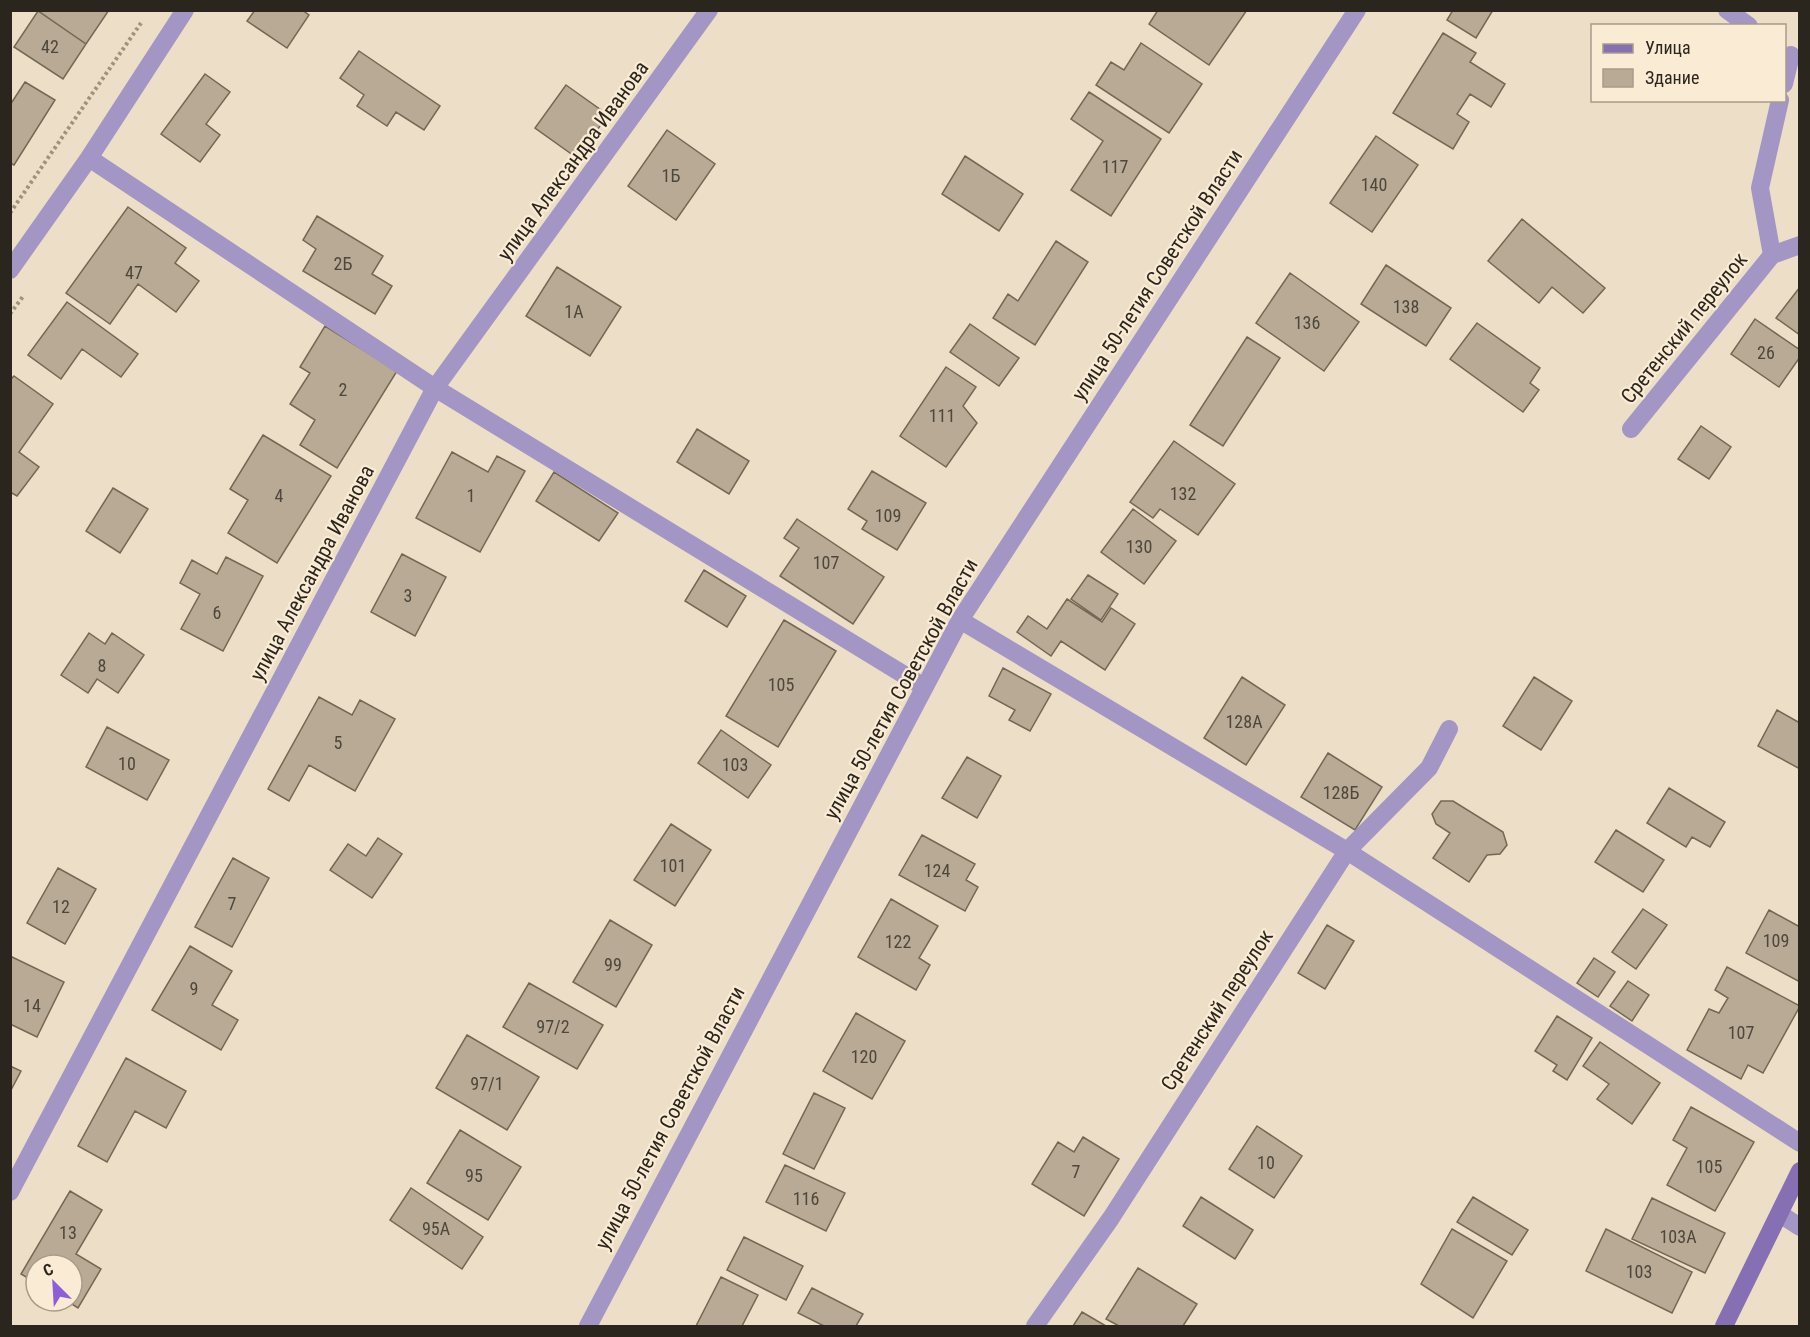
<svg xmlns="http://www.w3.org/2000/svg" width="1810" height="1337" font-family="'Roboto Condensed',sans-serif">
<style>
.building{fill:#b8aa95;stroke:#746753;stroke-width:1.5}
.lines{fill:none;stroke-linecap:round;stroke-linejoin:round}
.path{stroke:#9e9382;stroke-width:4;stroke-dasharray:3 3;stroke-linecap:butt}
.street{stroke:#a395c4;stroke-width:18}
.secondary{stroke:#876fb4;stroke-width:18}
.labels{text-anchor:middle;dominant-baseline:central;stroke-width:4.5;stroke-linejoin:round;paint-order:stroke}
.number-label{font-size:18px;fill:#4e473b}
.street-label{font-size:21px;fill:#2b261d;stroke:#faebd4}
</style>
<rect width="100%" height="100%" fill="#eddec7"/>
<path class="building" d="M37 10H109L86 44Z
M255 10H302L309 15 287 48 247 21Z
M1158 10H1247L1209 65 1149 24Z
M1453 10H1493L1476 38 1447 20Z
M38 11 86 44 63 79 14 47Z
M1443 33 1476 53 1470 62 1505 84 1491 107 1470 94 1457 114 1469 122 1453 149 1393 113Z
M1141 43 1202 84 1169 133 1096 85 1111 62 1124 70Z
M359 51 440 106 424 130 396 112 387 126 357 106 364 95 340 78Z
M205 74 230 92 206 124 220 135 200 162 161 134Z
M25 82 55 100 14 165 10 163V105Z
M566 85 608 115 577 158 535 128Z
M1089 92 1161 139 1111 216 1071 190 1103 141 1071 119Z
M667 130 715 164 676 220 628 186Z
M1376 136 1418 165 1372 232 1330 203Z
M965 156 1023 194 999 231 942 194Z
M128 207 186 248 175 263 199 281 176 312 138 284 110 324 66 293Z
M317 216 383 256 372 274 392 286 375 314 303 271 316 249 303 240Z
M1522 219 1605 288 1583 313 1552 287 1539 303 1488 261Z
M1056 241 1088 262 1035 345 993 318 1008 294 1018 301Z
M1386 265 1451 308 1426 346 1361 304Z
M557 267 621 307 590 356 526 316Z
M1290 273 1359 322 1324 371 1256 323Z
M1800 287V335L1776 318Z
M67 302 138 354 121 377 82 349 61 379 28 355Z
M1755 319 1800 350V357L1779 387 1731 354Z
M1477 323 1540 368 1530 383 1539 390 1523 412 1450 359Z
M970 324 1019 358 999 386 950 352Z
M325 326 397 371 337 468 300 445 315 420 290 404 310 373 300 367Z
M1247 337 1280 358 1223 446 1190 425Z
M946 367 976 387 963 406 977 423 946 467 900 436Z
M14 376 53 404 19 452 39 467 17 496 10 492V380Z
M1701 426 1731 447 1709 479 1678 459Z
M697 429 749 461 729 494 677 462Z
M263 435 331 476 277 563 228 533 248 500 230 489Z
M1174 441 1235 484 1198 535 1160 509 1153 518 1130 502Z
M452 452 488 472 497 456 525 471 480 552 416 518Z
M872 471 926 503 897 550 862 529 867 521 848 509Z
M554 472 618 513 599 541 536 501Z
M113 488 148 509 120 553 86 531Z
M1133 509 1176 541 1144 584 1101 552Z
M797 519 884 577 853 624 780 576 799 548 784 538Z
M402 554 446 577 415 636 371 612Z
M226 557 263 576 223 651 181 629 200 594 180 583 192 560 217 574Z
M704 570 746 596 727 627 685 601Z
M1088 575 1118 594 1101 620 1071 599Z
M1067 599 1102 622 1111 608 1135 624 1105 670 1061 641 1051 656 1017 632 1028 616 1047 629Z
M784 620 836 651 778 747 726 716Z
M89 633 105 644 112 633 144 655 118 693 97 679 88 693 61 675Z
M1003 668 1051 694 1030 731 1009 720 1015 710 989 696Z
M1242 677 1285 705 1246 765 1204 738Z
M1534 677 1572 701 1541 750 1503 726Z
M319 697 352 715 360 700 395 719 355 791 309 765 289 801 268 789Z
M1777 710 1800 723V769L1758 746Z
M107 727 169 760 147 800 86 767Z
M721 730 771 765 748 798 698 763Z
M1328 753 1382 787 1355 830 1301 797Z
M967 757 1001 776 977 818 942 798Z
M1669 788 1725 822 1710 847 1692 837 1686 847 1647 823Z
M1441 801H1453L1503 832 1507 845 1500 854 1487 855 1469 882 1433 858 1450 833 1436 824 1432 814Z
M671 824 711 850 675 906 634 880Z
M1616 830 1664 860 1643 892 1595 862Z
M922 835 975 864 966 880 978 887 965 911 899 875Z
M378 838 402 854 372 898 330 870 348 844 366 856Z
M233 858 269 878 232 947 195 927Z
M58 868 96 889 65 944 27 923Z
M891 899 938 926 919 958 930 965 916 990 858 957Z
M1643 909 1667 925 1636 969 1612 952Z
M1769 910 1800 927V982L1746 953Z
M610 920 652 945 616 1007 573 982Z
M1327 925 1354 941 1325 989 1298 973Z
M190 946 232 971 212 1005 238 1020 221 1050 152 1010Z
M10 956 64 982 37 1037 10 1024Z
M1594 958 1615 972 1598 997 1577 983Z
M1727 967 1800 1006 1763 1073 1748 1065 1741 1079 1687 1050 1709 1009 1719 1013 1728 998 1715 990Z
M1628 981 1649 995 1632 1021 1610 1006Z
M529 983 603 1025 577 1069 503 1027Z
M856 1013 905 1041 872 1099 823 1071Z
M1557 1016 1592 1038 1567 1080 1553 1071 1557 1065 1535 1051Z
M467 1035 539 1077 507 1130 436 1088Z
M1600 1042 1660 1083 1632 1124 1597 1099 1609 1084 1583 1066Z
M126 1058 186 1091 166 1128 135 1111 107 1162 78 1146Z
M10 1066 21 1071 10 1092Z
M814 1093 845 1108 814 1169 783 1154Z
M1691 1107 1754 1142 1715 1211 1667 1185 1687 1148 1673 1140Z
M1257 1126 1302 1156 1274 1198 1229 1169Z
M460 1130 521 1167 488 1220 427 1183Z
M1083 1137 1119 1159 1084 1216 1032 1184 1058 1142 1074 1152Z
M785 1165 845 1193 826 1231 766 1202Z
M411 1188 483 1237 462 1269 390 1220Z
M70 1191 102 1210 76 1254 101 1269 78 1308 67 1301H72V1265H36V1283L21 1274Z
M1201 1197 1253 1230 1235 1259 1183 1226Z
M1473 1197 1528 1230 1512 1255 1457 1222Z
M1652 1198 1725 1233 1705 1273 1632 1239Z
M1452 1229 1507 1261 1473 1318 1421 1284Z
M1606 1229 1692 1272 1672 1313 1586 1271Z
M744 1237 803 1266 786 1300 727 1270Z
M1138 1268 1197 1304 1183 1326H1119L1106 1319Z
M721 1277 758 1295 742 1326H696Z
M812 1288 863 1314 856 1326H824L798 1313Z
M1082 1312 1106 1326H1073Z"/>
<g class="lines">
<path class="path" d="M10 213 141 23
M10 314 24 295"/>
<path class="street" d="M1727 10 1749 26
M1784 84 1791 55
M1780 100 1760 188 1772 255 1800 245
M89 158 435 388 924 687
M10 270 89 158 185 10
M1631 429 1772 255
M960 620 1347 851 1800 1143
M10 1192 435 388 709 10
M1780 1214 1800 1227
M588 1326 960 620 1357 10
M1035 1326 1111 1218 1347 851 1429 768 1449 729"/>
<path class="secondary" d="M1724 1326 1800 1171"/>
</g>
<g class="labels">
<g class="number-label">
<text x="50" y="46">42</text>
<text x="1115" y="166">117</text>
<text x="671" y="175">1Б</text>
<text x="1374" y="184">140</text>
<text x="343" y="263">2Б</text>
<text x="134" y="272">47</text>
<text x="1406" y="306">138</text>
<text x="574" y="311">1А</text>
<text x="1307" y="322">136</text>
<text x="1766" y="352">26</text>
<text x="343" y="389">2</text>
<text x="942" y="415">111</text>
<text x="1183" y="493">132</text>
<text x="279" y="495">4</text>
<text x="471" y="495">1</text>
<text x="888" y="515">109</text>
<text x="1139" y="546">130</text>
<text x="826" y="562">107</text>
<text x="408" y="595">3</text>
<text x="217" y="612">6</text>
<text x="102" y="665">8</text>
<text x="781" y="684">105</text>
<text x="1244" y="721">128А</text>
<text x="338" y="742">5</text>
<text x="127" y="763">10</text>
<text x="735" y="764">103</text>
<text x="1341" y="792">128Б</text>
<text x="673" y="865">101</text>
<text x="937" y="870">124</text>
<text x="232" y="903">7</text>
<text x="61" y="906">12</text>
<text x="1776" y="940">109</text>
<text x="898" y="941">122</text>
<text x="613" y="964">99</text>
<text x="194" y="988">9</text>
<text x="32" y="1005">14</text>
<text x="553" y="1026">97/2</text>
<text x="1741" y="1032">107</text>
<text x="864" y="1056">120</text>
<text x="487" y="1083">97/1</text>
<text x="1266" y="1162">10</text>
<text x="1709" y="1166">105</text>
<text x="1076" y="1171">7</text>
<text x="474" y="1175">95</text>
<text x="806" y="1198">116</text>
<text x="436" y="1228">95А</text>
<text x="68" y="1232">13</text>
<text x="1678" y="1236">103А</text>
<text x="1639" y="1271">103</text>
</g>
<g class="street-label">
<text transform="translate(573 161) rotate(-54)">улица Александра Иванова</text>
<text transform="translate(1157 275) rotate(-57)">улица 50-летия Советской Власти</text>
<text transform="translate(1684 328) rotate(-51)">Сретенский переулок</text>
<text transform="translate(312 573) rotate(-62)">улица Александра Иванова</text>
<text transform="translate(901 689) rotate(-61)">улица 50-летия Советской Власти</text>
<text transform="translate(1217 1010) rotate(-57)">Сретенский переулок</text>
<text transform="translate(670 1118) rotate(-62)">улица 50-летия Советской Власти</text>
</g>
</g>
<rect width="1810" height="1337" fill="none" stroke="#2b261d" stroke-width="24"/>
<rect x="1591" y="24" width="195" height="78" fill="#faebd4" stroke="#a79c8b" stroke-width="1.5"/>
<rect x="1603" y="44" width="30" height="9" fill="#876fb4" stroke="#a79c8b" stroke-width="1.5"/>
<text x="1645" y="54" font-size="18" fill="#2b261d">Улица</text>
<rect x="1603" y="69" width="30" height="18" fill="#b8aa95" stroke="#a79c8b" stroke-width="1.5"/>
<text x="1645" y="84" font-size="18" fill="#2b261d">Здание</text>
<g transform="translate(54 1283) rotate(336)"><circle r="28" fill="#faebd4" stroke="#a79c8b" stroke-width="1.5"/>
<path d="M0-4.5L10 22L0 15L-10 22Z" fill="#8e5ed8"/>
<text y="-9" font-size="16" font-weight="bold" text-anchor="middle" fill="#2b261d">С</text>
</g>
</svg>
